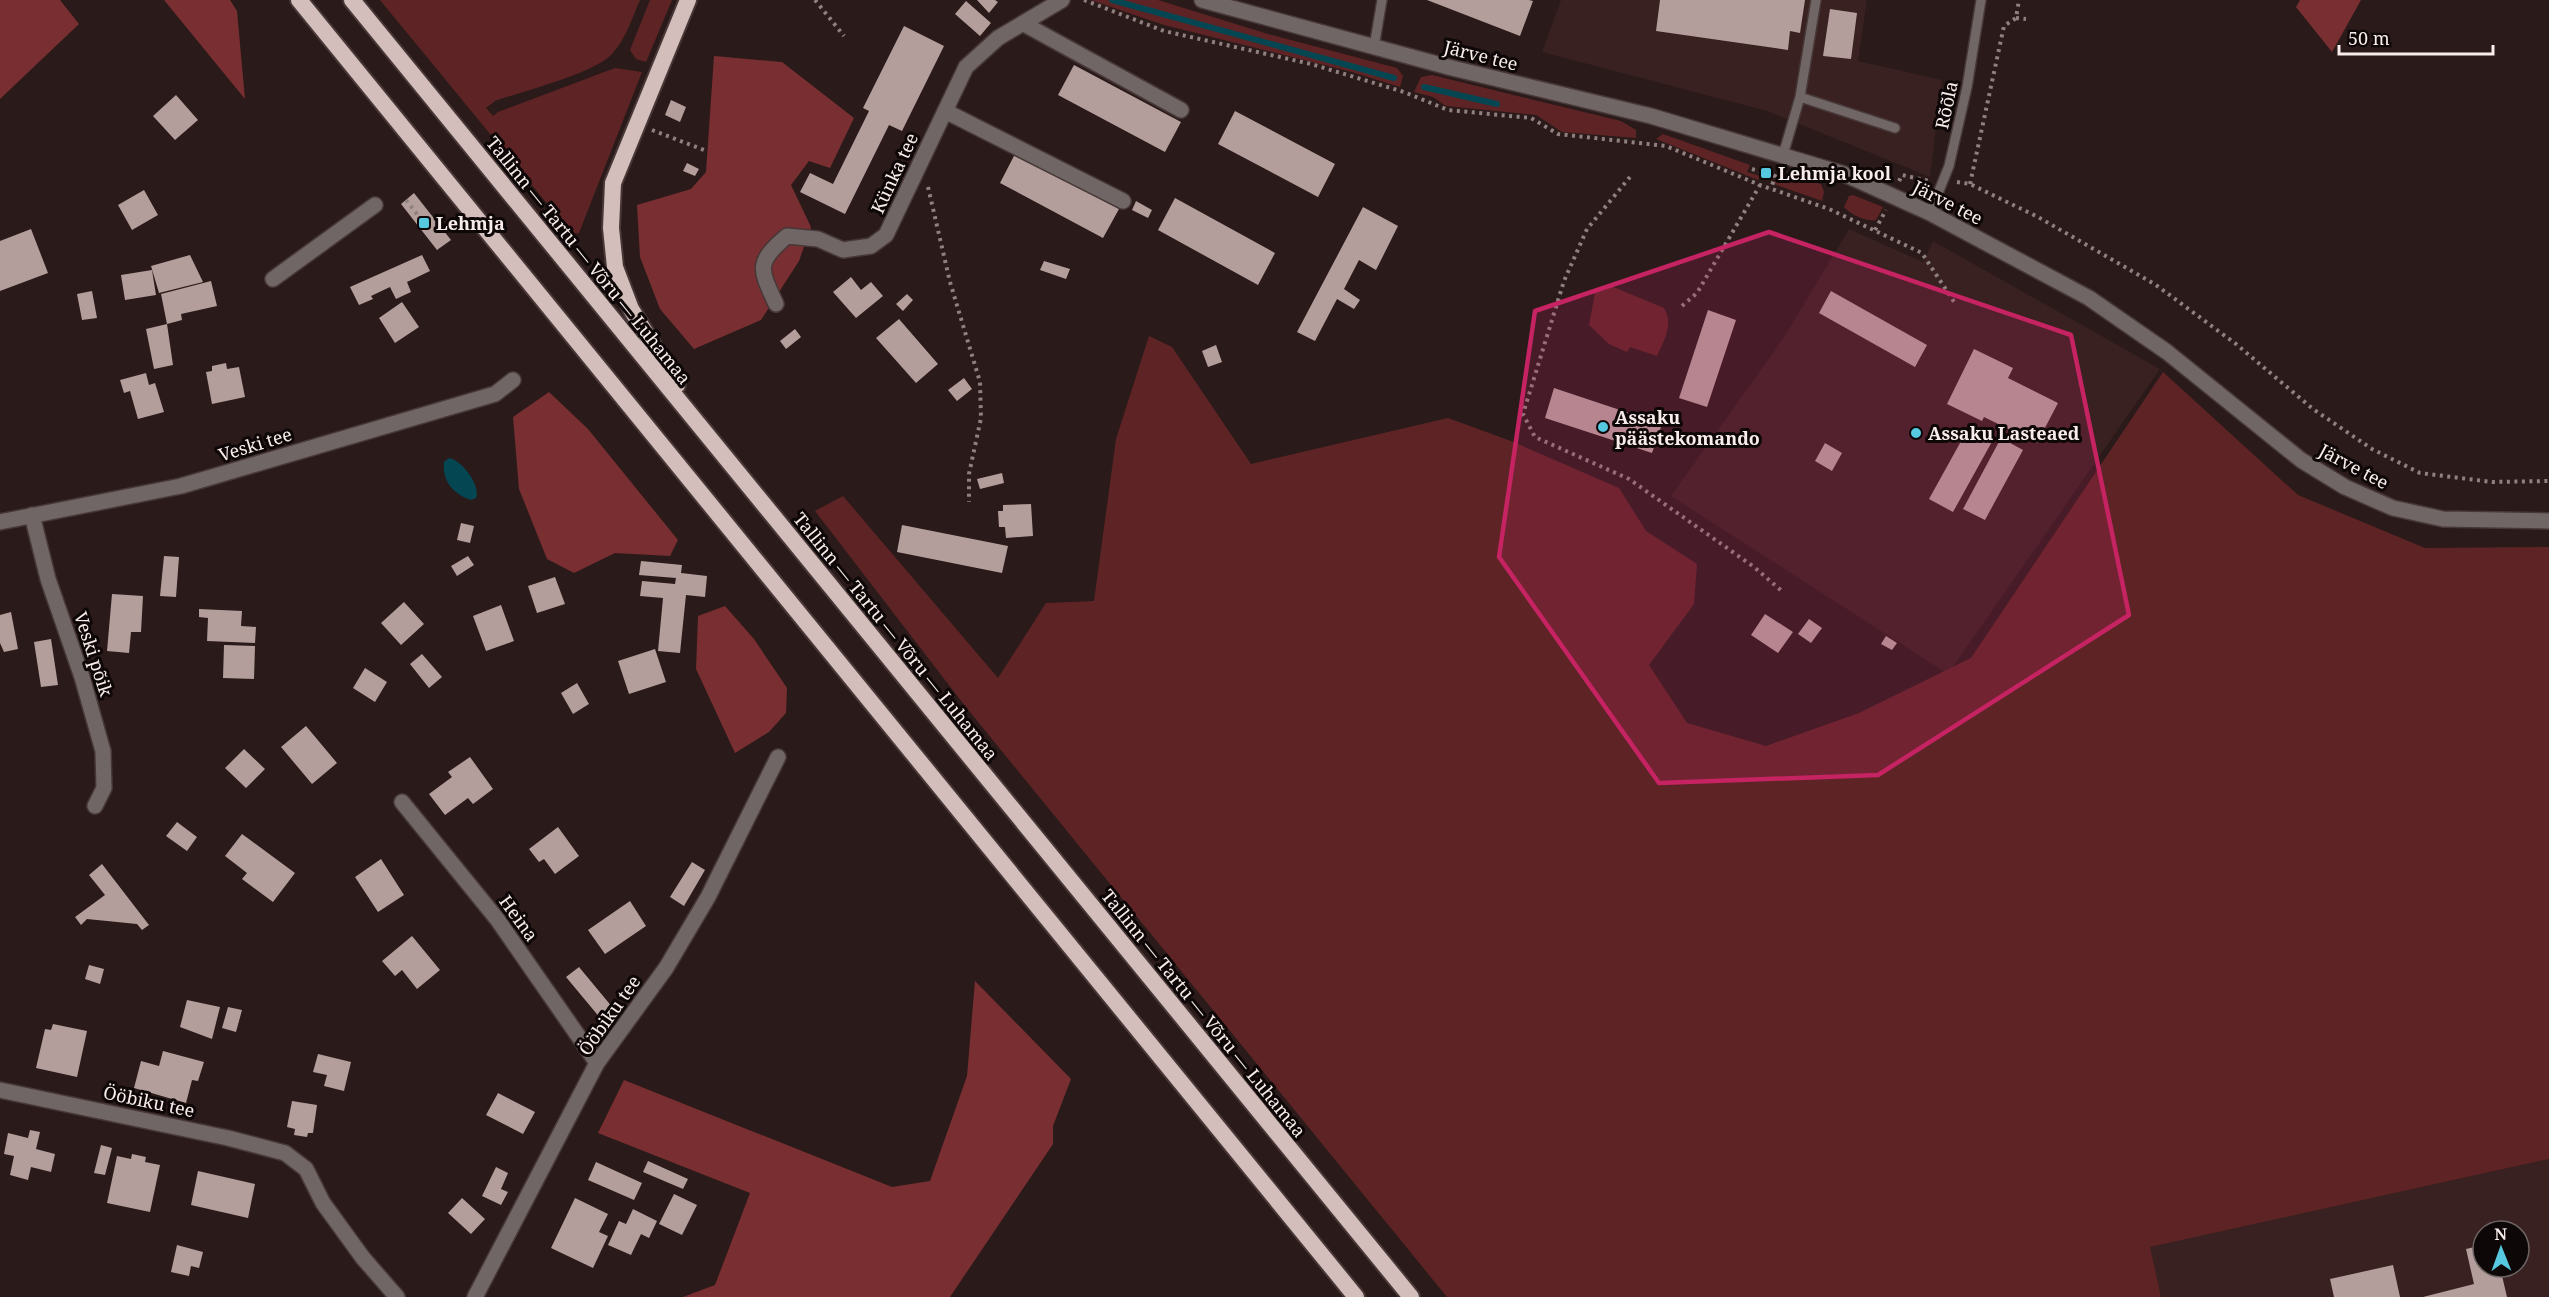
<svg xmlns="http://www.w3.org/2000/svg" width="2549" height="1297" font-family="'Noto Serif',serif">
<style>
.built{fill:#382120;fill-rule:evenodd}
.green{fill:#5e2425}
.forest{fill:#792f31}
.water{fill:#044651}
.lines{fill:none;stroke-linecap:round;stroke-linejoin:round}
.stream{stroke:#044651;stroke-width:6}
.building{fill:#b49e9c}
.service-casing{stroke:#473837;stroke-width:12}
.minor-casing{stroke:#473837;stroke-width:18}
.tertiary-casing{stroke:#473837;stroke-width:18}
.trunk-casing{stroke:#473837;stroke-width:20}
.path{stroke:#8f8180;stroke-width:4;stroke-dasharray:3 4.5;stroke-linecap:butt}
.service{stroke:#706666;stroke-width:9}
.minor{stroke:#706666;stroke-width:15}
.tertiary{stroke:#706666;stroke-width:15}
.trunk{stroke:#d4bebc;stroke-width:16}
.marked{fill:#c52362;fill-opacity:0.2;stroke:#c52362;stroke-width:4.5;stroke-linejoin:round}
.poi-dot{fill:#56c9e0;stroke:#0e0707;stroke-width:2}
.labels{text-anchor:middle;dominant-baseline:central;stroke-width:6;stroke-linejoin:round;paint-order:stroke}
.street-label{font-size:18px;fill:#f9edec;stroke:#0e0707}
.poi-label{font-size:18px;font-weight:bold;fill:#f9edec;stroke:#0e0707;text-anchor:start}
</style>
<rect width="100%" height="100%" fill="#2a1a19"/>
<path class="built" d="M1561 0H1867L1858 61 1942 80 1930 177 1767 111 1542 52Z
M1849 229 1923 262 1933 241 2160 369 1948 674 1671 496 1783 339Z
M2549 1159V1297H2161L2149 1247ZM2483 1231H2519V1267H2483Z"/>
<path class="green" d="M380 0H640C632 18 626 39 612 54 593 74 523 91 495 101L486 108 493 116 498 112 615 68 642 72 579 233 573 234 568 229Z
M650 0H672L646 62 636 59 630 50Z
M1091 0H1158L1268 34 1397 68 1403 76 1400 87 1352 72 1164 25Z
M1432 75 1621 121 1636 130V138L1562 132 1536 115 1446 106 1433 97 1414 92 1421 77Z
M1663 134 1750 165 1747 172 1760 176 1758 180 1656 139Z
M1781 173 1821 184 1824 192 1822 201 1774 184Z
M1853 195 1883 207 1876 220C1865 222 1850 214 1844 207L1849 196Z
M1604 286H1611L1664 308C1674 325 1664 340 1657 356L1630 347 1627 352 1609 344 1589 325 1595 293Z
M1149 336 1172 347 1251 464 1448 418 1511 441 1619 488 1646 531 1697 564 1694 604 1649 665 1687 723 1766 746 1859 713 1971 658 2163 372 2298 495 2425 548 2549 547V1159L2150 1247 2161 1297H1447L965 706 815 511 843 496 998 678 1046 603 1094 601 1116 439Z"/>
<path class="forest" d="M0 0H60L79 24 0 99Z
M164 0H230L237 11 245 99Z
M2300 0H2361L2332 52 2296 7Z
M714 56 782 62 854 118 830 168 809 161 791 185 811 227 799 261 761 320 694 349 660 309 640 257 637 205 691 189 706 172Z
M549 392 588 429 678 540 670 556 615 553 574 573 547 559 519 489 513 417Z
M725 606 754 639 787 688 786 713 769 732 735 753 696 669 698 616Z
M975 981 1071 1079 1053 1126V1144L950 1297H683L715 1285 750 1193 598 1133 624 1080 892 1187 930 1181 967 1076Z"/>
<path class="water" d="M449 458C462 460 481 486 476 498L471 500C453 494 442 481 444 462Z"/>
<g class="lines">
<path class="stream" d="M1112 0 1394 78
M1424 87 1497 104"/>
</g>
<path class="building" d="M977 0H995L998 2 989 13Z
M1427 0H1529L1533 1 1520 36Z
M1660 0H1805L1800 33 1790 31 1788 50 1656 31Z
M966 1 991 23 980 36 955 14Z
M1830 9 1857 13 1851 59 1823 56Z
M904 26 944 46 902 131 889 125 845 214 800 192 810 173 833 184 869 111 863 108Z
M1074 65 1181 122 1165 152 1058 95Z
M176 95 198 120 175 140 153 116Z
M671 100 686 107 680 122 665 115Z
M1235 111 1335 164 1318 197 1218 144Z
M1015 154 1119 209 1103 238 1000 183Z
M687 163 699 169 695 176 683 171Z
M144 190 158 215 132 230 118 205Z
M414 193 451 240 437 250 401 204Z
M1175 198 1275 253 1258 285 1158 230Z
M1136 201 1152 210 1148 218 1132 210Z
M1363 207 1398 226 1376 270 1359 260 1344 289 1360 300 1354 309 1337 299 1315 341 1297 332Z
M31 229 48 273 0 291V241Z
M190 255 203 282 159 293 151 266Z
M422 255 430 271 407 282 411 292 396 299 390 287 371 296 373 299 359 305 350 287Z
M1044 261 1070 269 1066 279 1040 270Z
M152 270 156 295 125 300 121 275Z
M851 277 861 290 871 282 883 296 856 318 833 292Z
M211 281 217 306 181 314 182 320 167 324 161 294Z
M92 291 97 318 82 320 77 294Z
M1831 291 1927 345 1915 367 1819 313Z
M907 294 913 300 903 311 896 304Z
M402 302 419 327 395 343 379 318Z
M1708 310 1736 320 1707 407 1679 398Z
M899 319 938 364 916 383 876 338Z
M167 324 173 365 154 369 146 329Z
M795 329 801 337 786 349 780 341Z
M1216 345 1222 362 1208 367 1202 351Z
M1974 349 2013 368 2008 378 2058 403 2037 443 1984 417 1982 421 1947 404Z
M226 363 227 369 239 367 245 397 212 404 206 372 212 371V366Z
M146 373 149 385 155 383 164 412 138 419 130 391 124 393 120 380Z
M964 378 972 389 957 401 948 390Z
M1554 388 1662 424 1652 453 1545 418Z
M1970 425 1994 438 1953 512 1929 499Z
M2001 438 2023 450 1985 520 1963 509Z
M1825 443 1842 453 1832 471 1815 461Z
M1002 473 1004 483 980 489 977 479Z
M1031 504 1033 536 1006 538 1005 527H999L998 511H1003V505Z
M461 523 474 526 470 543 457 540Z
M902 525 1008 546 1002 573 897 552Z
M164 556 179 557 176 597 160 596Z
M468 556 474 565 457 576 451 566Z
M641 561 682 565 681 573 707 576 705 597 686 595 680 653 658 651 663 598 640 596 642 581 675 584 676 578 639 575Z
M555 577 565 604 537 613 528 586Z
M112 594 143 596 141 632H131L129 653 107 651Z
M404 602 424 624 401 645 381 623Z
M501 605 514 641 486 651 473 616Z
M199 609 242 611 241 626 256 627 255 643 207 641 208 618 199 617Z
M11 612 18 649 4 652 0 643V615Z
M1765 614 1793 632 1778 653 1751 635Z
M1809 619 1822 628 1811 643 1798 634Z
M1886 636 1897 643 1892 650 1881 644Z
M51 639 58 685 41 687 34 642Z
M224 645 255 646 254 679 223 678Z
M655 649 666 682 629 694 618 661Z
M422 654 442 677 429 688 410 664Z
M365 668 387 682 375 702 353 688Z
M577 683 589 704 573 714 561 693Z
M306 726 337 763 312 784 281 747Z
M244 749 265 769 246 788 225 768Z
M470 757 493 789 473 804 468 798 445 815 429 794 452 777 448 772Z
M177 822 197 837 187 851 166 836Z
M558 827 579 856 555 874 544 859 539 862 529 849Z
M242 834 295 873 273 902 242 879 247 873 225 856Z
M381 859 404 895 378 912 355 877Z
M692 862 705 870 684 906 670 897Z
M102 864 149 925 142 930 137 924 87 919 81 925 75 917 105 895 89 875Z
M630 901 646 926 605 954 588 930Z
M412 936 440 970 417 989 402 970 395 976 382 961Z
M89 965 104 969 100 984 85 979Z
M579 967 613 1008 601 1019 566 977Z
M187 1000 220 1007 212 1039 180 1027Z
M228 1007 242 1010 236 1032 222 1028Z
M53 1024 87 1031 77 1077 36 1068 45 1029 51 1030Z
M163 1051 204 1062 198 1081 192 1080 186 1103 134 1088 141 1061 159 1066Z
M318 1054 351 1062 344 1091 324 1086 327 1075 313 1072Z
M498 1093 535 1112 523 1134 486 1115Z
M292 1101 317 1105 313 1133H308L307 1137 294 1135 295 1129 287 1127Z
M30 1130 40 1132 36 1149 55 1154 51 1172 31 1167 28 1180 10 1175 14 1156 4 1154 8 1133 28 1138Z
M101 1145 112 1148 105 1175 94 1173Z
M132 1154 146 1157 145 1162 160 1165 150 1212 107 1203 117 1156 131 1159Z
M648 1161 688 1179 683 1189 643 1172Z
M596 1162 642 1183 634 1200 588 1180Z
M496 1167 508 1173 501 1189 508 1192 501 1205 482 1196Z
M198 1171 255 1184 248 1218 191 1205Z
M674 1194 697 1205 682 1235 659 1224Z
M462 1198 485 1219 471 1234 448 1213Z
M575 1198 608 1214 599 1232 608 1236 593 1268 551 1248Z
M633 1209 657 1221 649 1238 641 1234 631 1255 608 1245 619 1221 626 1224Z
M177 1245 203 1252 199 1268 191 1266 189 1276 171 1272Z
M2483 1245V1267H2500L2507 1297H2423L2474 1284 2466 1249Z
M2393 1265 2400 1297H2334L2330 1279Z"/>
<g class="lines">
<g class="service-casing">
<path id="service" d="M1374 47 1382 0
M1800 97 1895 128
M1783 155 1800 97 1816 0
M1930 213 1949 166 1967 87 1981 0"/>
</g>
<g class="minor-casing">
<path id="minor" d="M1024 24 1181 110
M945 111 1123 201
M273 279 375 205
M776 304C760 269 755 263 787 236L818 239 843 250 871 246 886 235 966 67 998 38 1062 0
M32 515 48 579 82 677 103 751 104 788 95 806
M0 522 181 486 495 394 513 380
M402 802 497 919 597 1063
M0 1090 228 1138 285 1153 306 1169 323 1203 363 1258 397 1297
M475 1297 597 1063 666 968 708 897 778 757"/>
</g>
<g class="tertiary-casing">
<path id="tertiary" d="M1202 0 1452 68 1651 116 1844 174 1930 213 2089 298 2167 352 2301 460 2345 487 2393 508 2443 519 2549 521"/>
</g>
<g class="trunk-casing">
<path id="trunk" d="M299 0 1356 1297
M352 0 1411 1297
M677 385 631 309 615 267 611 228 613 183 688 0"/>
</g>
<path class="path" d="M815 0 844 36
M1084 0 1164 31 1311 64 1404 92 1448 110 1531 118 1558 134 1666 146 1760 185 1829 209 1922 253 1956 305
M2016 18 2026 19
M652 130 704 150
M1752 169 1775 176 1771 189
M1630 177 1587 229 1564 281 1523 414 1535 437 1629 479 1754 567 1783 592
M1899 181 1902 175 1929 181
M1957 182 1970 184 2038 217 2156 285 2236 344 2313 409 2372 449 2420 473 2492 482 2549 481
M1970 184 2004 26 2016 18 2019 0
M928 187 950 282 980 382 981 418 969 474V502
M406 200 424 223
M1875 230 1886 210
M1682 306 1697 293 1760 185"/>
<use href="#service" class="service"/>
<use href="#minor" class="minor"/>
<use href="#tertiary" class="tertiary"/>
<use href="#trunk" class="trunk"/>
</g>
<path class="marked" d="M1769 232 2071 335 2129 615 1878 775 1659 783 1499 557 1535 311Z"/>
<g class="poi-dot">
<rect x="1760" y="167" width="12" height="12" rx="3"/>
<rect x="418" y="217" width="12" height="12" rx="3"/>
<circle cx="1603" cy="427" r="6"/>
<circle cx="1916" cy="433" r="6"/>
</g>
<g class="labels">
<g class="street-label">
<text transform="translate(1481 55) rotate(14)">Järve tee</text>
<text transform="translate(1946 105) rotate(-78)">Rõõla</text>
<text transform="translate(894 173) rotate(-65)">Künka tee</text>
<text transform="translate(1948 202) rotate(27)">Järve tee</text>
<text transform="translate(589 260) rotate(51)">Tallinn — Tartu — Võru — Luhamaa</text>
<text transform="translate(255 444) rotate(-17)">Veski tee</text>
<text transform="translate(2354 466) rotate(28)">Järve tee</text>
<text transform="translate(896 636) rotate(51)">Tallinn — Tartu — Võru — Luhamaa</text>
<text transform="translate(94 654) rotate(72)">Veski põik</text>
<text transform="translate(519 918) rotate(54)">Heina</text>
<text transform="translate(1204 1013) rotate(51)">Tallinn — Tartu — Võru — Luhamaa</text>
<text transform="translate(609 1015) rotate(-55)">Ööbiku tee</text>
<text transform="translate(149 1101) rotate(12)">Ööbiku tee</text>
</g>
<g class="poi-label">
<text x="1778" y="173">Lehmja kool</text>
<text x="436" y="223">Lehmja</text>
<text x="1615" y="417">Assaku<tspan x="1615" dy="21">päästekomando</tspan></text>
<text x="1928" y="433">Assaku Lasteaed</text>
</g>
</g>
<g transform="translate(2501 1249) rotate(359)"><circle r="28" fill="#0e0707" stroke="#6c6363" stroke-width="1.5"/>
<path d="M0-4.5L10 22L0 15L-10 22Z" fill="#56c9e0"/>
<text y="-9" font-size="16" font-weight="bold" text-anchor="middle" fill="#f9edec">N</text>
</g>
<path d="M2339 45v9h154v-9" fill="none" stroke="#f9edec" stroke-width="3"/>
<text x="2348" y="45" font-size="18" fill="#f9edec" stroke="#0e0707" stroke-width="4.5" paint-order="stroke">50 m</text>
</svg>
